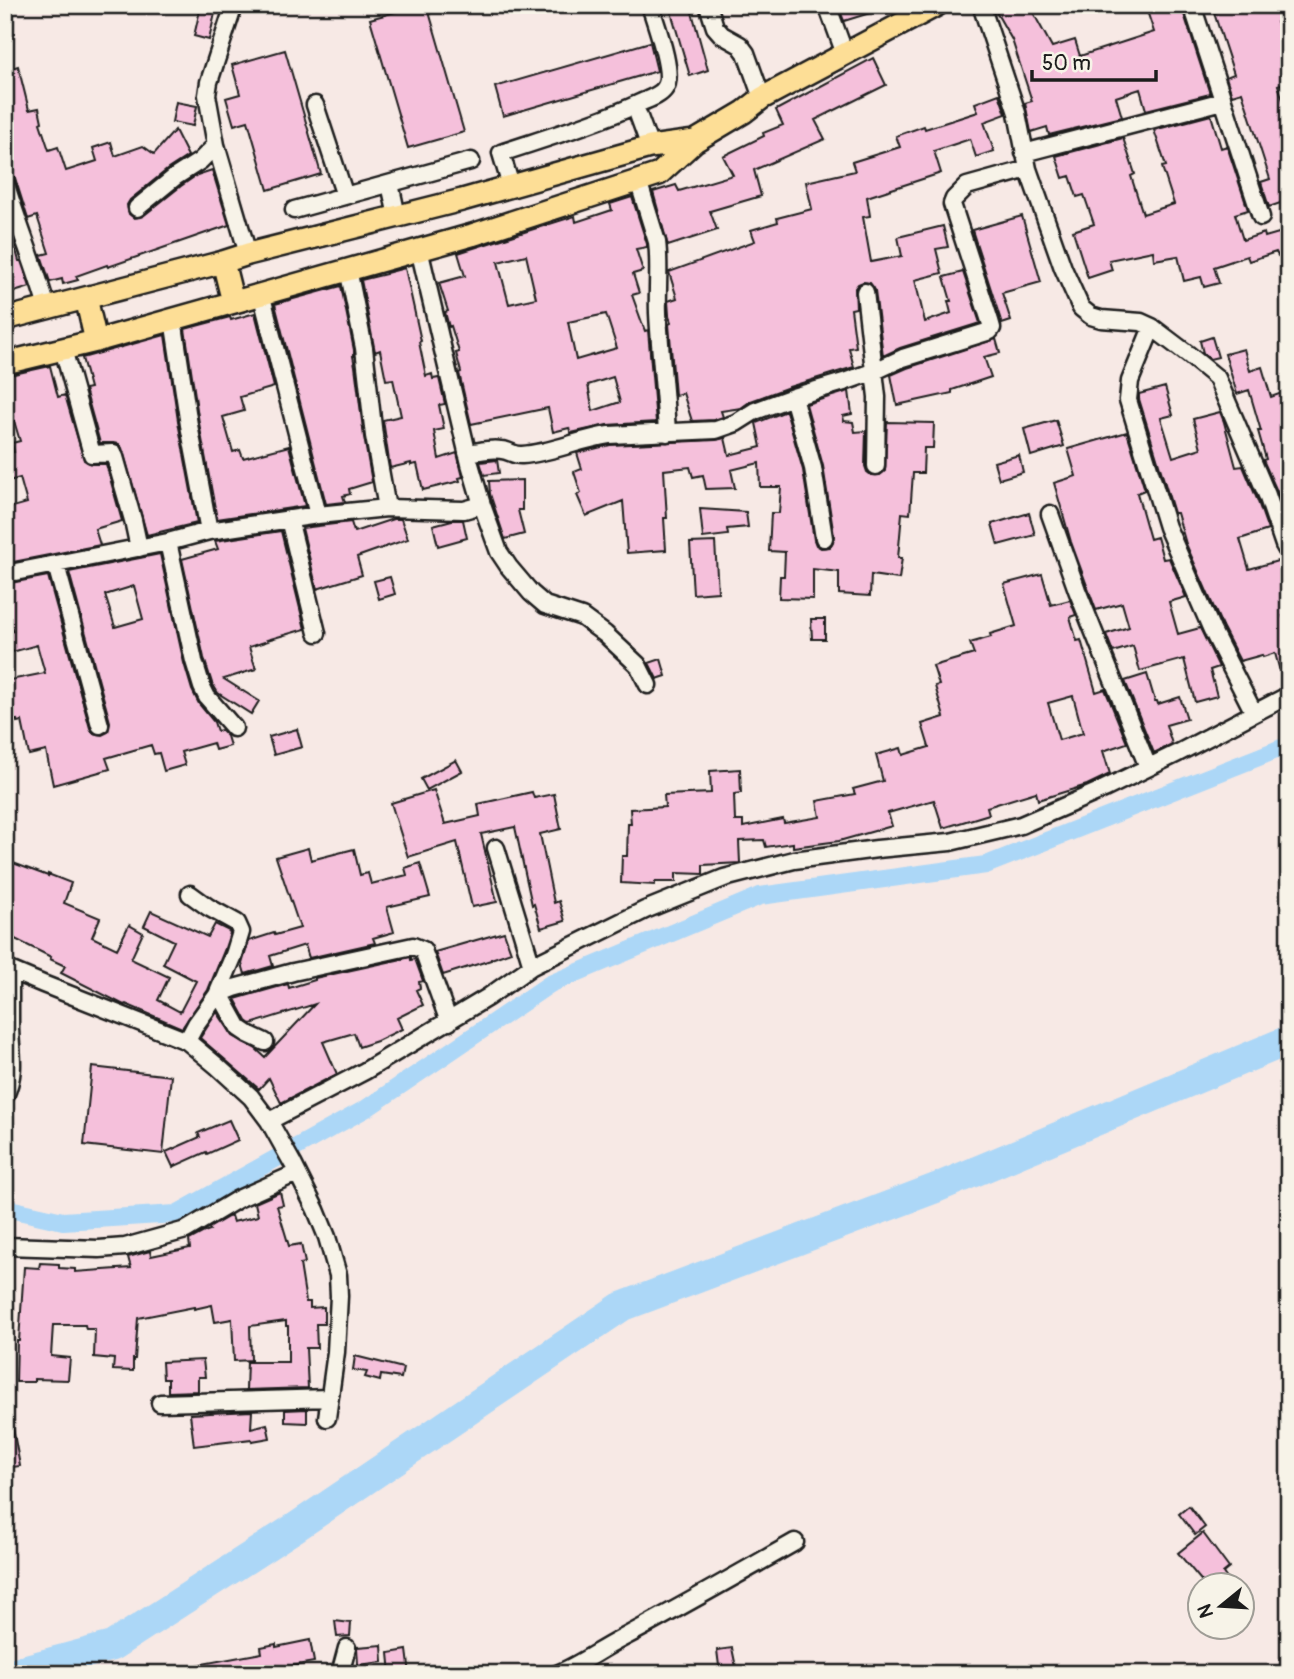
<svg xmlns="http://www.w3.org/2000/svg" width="1294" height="1679" font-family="Pangolin,sans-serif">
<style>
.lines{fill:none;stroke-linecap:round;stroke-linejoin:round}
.canal{stroke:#acd7f7;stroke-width:18}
.river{stroke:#acd7f7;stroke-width:30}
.building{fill:#f5c0db;stroke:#1c1c1c;stroke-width:2;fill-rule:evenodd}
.minor-casing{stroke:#1c1c1c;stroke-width:21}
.major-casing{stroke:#1c1c1c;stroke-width:26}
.minor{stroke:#f7f3e8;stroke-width:16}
.major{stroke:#fdde96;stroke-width:21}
</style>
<rect width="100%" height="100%" fill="#f7e9e5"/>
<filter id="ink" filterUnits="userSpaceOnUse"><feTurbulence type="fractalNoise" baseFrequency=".0143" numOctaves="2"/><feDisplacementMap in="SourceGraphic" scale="14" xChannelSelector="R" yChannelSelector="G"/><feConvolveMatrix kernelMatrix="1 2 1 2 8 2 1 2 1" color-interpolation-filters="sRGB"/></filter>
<g filter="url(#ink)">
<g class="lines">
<path class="canal" d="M5 1208 63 1221 176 1214 367 1108 550 984 760 896 986 865 1289 745"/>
<path class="river" d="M8 1674 112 1646 296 1527 621 1307 936 1188 1289 1040"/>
</g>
<path class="building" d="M420 5H427L464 132 408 148 370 19Z
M669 5H690L708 70 690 76Z
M838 5H885L886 8 844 21Z
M992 5H1029L1052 47 1075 40 1080 56 1154 32 1145 5H1181L1210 94 1146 110 1140 89 1116 97 1122 117 1049 135 1047 127 1031 132 1025 103 1032 101 1012 40Z
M1215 5H1289V18L1277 22 1289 59V82L1278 85 1289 118V200L1269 207 1261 182 1270 179 1242 92 1232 95 1226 77 1234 74 1214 13 1217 12Z
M200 10 215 13 209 40 194 36Z
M650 42 657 71 503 116 495 87Z
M285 50 321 174 268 190 248 121 234 125 226 98 240 94 232 65Z
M873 58 886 85 815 120 825 139 754 170 761 196 710 211 717 230 668 246 653 192 676 185 679 191 733 175 723 156 764 136 763 133 783 125 776 110Z
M18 66 29 110 39 108 42 122 40 123 49 150 58 147 66 171 97 161 93 148 111 142 115 156 143 146 154 154 175 130 188 156 168 169 130 200 127 205 129 214 134 218 143 216 181 186 197 175 212 170 229 225 108 267 107 265 76 276 78 280 63 284 62 279 50 282 41 255 49 253 37 216 28 219 15 178 12 174 5 172V70Z
M999 94 1006 114 984 122 994 151 976 157 970 139 934 151 941 173 867 197 870 216 863 217 871 262 902 256 898 237 943 226 948 247 936 249 942 273 915 280 925 322 951 313 948 301H951L944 277 963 272 980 323 900 348 883 356 875 290 870 283 863 282 858 284 855 288 856 308 851 309 856 347 849 348 854 367 789 387 751 401 741 408 721 411 723 417 714 420 692 421 683 393 675 395 669 324 671 323 669 315 668 301 677 298 669 272 755 241 751 230 778 222 777 218 812 209 806 182 855 171 852 162 900 147 896 136 924 126 925 129 978 112 975 103Z
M176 102 197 106 193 126 172 122Z
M1211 115 1221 148 1227 146 1248 210 1235 214 1243 240 1264 233 1265 237 1289 230V253L1278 256 1276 252 1249 261 1247 256 1214 267 1219 283 1204 287 1201 277 1184 281 1178 256 1154 260 1153 251 1109 260 1112 270 1088 278 1073 231 1094 224 1084 195 1077 197 1070 176 1063 178 1056 156 1123 138 1135 174 1131 176 1143 214 1174 204 1162 167 1166 166 1154 130Z
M632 197 647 244V247L636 249 643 271 633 274 639 293 632 295 645 331 648 330 656 422 607 425 571 433 569 428 553 432 548 408 471 424 459 373 461 372 456 353 459 352 451 326 449 327 445 312 448 311 439 283 465 276 458 253 575 216 576 222 612 210 610 204ZM526 255 536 298 509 304 498 262ZM606 314 617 348 576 360 568 322ZM613 377 620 402 593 411 588 385Z
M1022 216 1041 282 1002 293 1011 321 1002 324 972 230Z
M5 226H9L19 261H21L30 287 11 293 10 291 5 292Z
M405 268 421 341 419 342 426 376 432 374 433 379 439 378 445 404 439 405 444 429 434 431 439 459 457 453 463 477 459 478 460 481 423 490 417 464 411 465V463L390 468 383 420 401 416 393 379 386 380 380 350 375 352 361 280 386 274V273Z
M341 286 354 350V356H353L355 366 364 437 372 482 349 489 350 494 343 496 345 502 326 504 275 304Z
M255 313 274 387 240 397 244 411 223 417 233 452 240 450 243 458 289 446 305 506 217 519 199 423 185 329 230 317 231 320Z
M165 335 179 427 197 523 147 535 122 448 119 444 113 443H100L85 389 90 388 82 358Z
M1212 337 1218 357 1210 359 1203 353 1200 341Z
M996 339 1000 353 984 357 991 377 952 390V393L897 405 891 375 907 368Z
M1244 349 1250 371 1262 367 1271 397 1282 393 1289 415 1288 524 1277 491 1263 460 1266 459 1258 431H1261L1249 390 1237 394 1225 354Z
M50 366 58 397 65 395 84 460 92 464H106L122 521 95 529 100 545 8 563 5 554V509L27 503 20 478 5 482V454L14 452 12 443 20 441 8 401 5 402V376Z
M1165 387 1173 415 1161 418 1173 457 1201 448 1193 419 1220 412 1224 422 1236 467 1243 466 1257 499 1268 530 1240 539 1249 569 1281 560 1284 563 1289 579V615L1283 616 1289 636V685L1284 686 1275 653 1263 657 1262 655 1240 661 1222 626 1186 544 1177 513H1174L1139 399V394Z
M849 391 852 414 843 416 844 421 853 422 855 432 866 431 865 466 867 472 871 475H880L885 471 887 422 934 423 933 448H924L923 473H913L910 514 902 513 898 558H902L899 579 871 575 870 596 839 594V572L813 569V599L779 598 780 576H784L785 552 769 551 771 513H779L781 487H760L759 463 731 470 735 488 706 489 703 475 693 477 690 467 664 470 667 518H664L666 550 627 553 623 501 586 516 577 495 581 493 574 472 582 469 577 453 610 445 716 440 725 438 729 455 761 447 756 423 786 411 803 470 814 540 816 545 821 548 830 547 833 542 834 536 823 466 806 404Z
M1056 420 1064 446 1031 456 1024 429Z
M1127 432 1145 490 1137 493 1150 539 1157 537 1163 559 1169 558 1186 597 1169 602 1178 634 1200 628 1219 667 1210 670 1217 696 1195 702 1184 659 1140 671 1133 646 1113 652 1106 634 1129 627 1122 603 1096 610 1071 542 1054 483 1076 476 1068 449Z
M1019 455 1023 472 999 479 994 462Z
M497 460 499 473 484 475 480 462Z
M522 480V510H518L524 534 505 539 490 494 489 481Z
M700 509 746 512 748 527 727 529 728 535 703 538Z
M1029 513 1035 535 998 545 992 524Z
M393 519H401L408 539 357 557 362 575 317 589 302 528 351 522 354 532Z
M452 520H463L467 538 438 546 433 525Z
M281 531 305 629 267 640 268 641 249 647 256 669 224 679 259 701 251 714 218 693 212 683 204 658 182 559 218 549 215 541Z
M715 542 718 592 693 594 690 543Z
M160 554 184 663 192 690 199 704 214 722 217 731 221 730 227 736 230 746 215 750 213 743 181 752 185 765 164 771 159 753 154 754 151 745 106 758 110 769 53 785 46 751 29 755 22 721 17 722V720L5 722V681L45 673 37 645 12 652 7 633 13 631 5 607V584L48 576 90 728 93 733 102 735 108 732 110 722 69 572ZM134 586 143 619 115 627 105 595Z
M1042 574 1051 605 1070 600 1076 615 1070 617 1077 641 1081 640 1096 692 1105 689 1127 743 1103 751 1110 774 1087 785 1038 800 1036 792 987 807 989 814 943 828 934 800 888 813 892 826 839 841 793 847V843L766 847 764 840 739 841 740 863 703 865V874L676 873V882H655V885L621 883 622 856H627L628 824H631L630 809 665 807 664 795 711 793 710 771 740 769 741 793 734 794 735 821H743V827L783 819 784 823 820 817 817 801 855 794 853 789 883 781 876 755 901 748 903 755 929 747 922 724 944 717 935 686 939 685 933 666 974 654 970 643 991 637 990 634 1016 626 1004 584ZM1073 696 1083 733 1059 740 1048 703Z
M390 577 395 594 379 599 374 581Z
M811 619H825V639H812Z
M661 659 666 676 657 679 649 663Z
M1147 674 1155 701H1157L1158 704 1180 697 1187 719 1166 725 1172 744 1154 753 1125 681Z
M297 729 302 747 274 755 269 737Z
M456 760 462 771 427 790 421 779Z
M434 790 445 824 480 816 478 804 532 792 534 798 554 794 561 829 540 834 554 903 559 901 565 921 541 928 534 904 532 905 515 827 481 834 497 902 472 907 457 842 408 857 391 803Z
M308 848 311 860 354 849 360 875 368 873 371 884 407 875 405 868 420 863 430 897 387 907 394 932 373 938 375 943 309 958 305 945 270 956 273 966 245 974 242 964 249 941 274 933 275 935 300 928 276 857Z
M5 860 48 876V874L71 883 64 903 100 918 92 937 117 949 129 925 143 933 131 959 169 977 158 1000 180 1012 196 981 163 964 174 941 144 926 151 911 208 937 215 924 229 931 230 933 224 951 208 990 182 1028 126 1004 124 1005 61 973 65 966 50 959 51 957 5 934Z
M504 932 511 952 491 959V960L443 975 435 952Z
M411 957V960L415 959 423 981 419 982 420 988 416 990 423 1005 397 1018 402 1029 377 1041 359 1047 354 1033 323 1042 337 1074 281 1103 269 1078 259 1089 200 1038 217 1012 233 1036 256 1049 265 1057 315 1004 251 1024 247 1021 235 999 288 984 289 988 315 980V978Z
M92 1067 171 1076 163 1154 84 1145Z
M229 1120 238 1140 207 1154 206 1152 173 1167 166 1152 200 1137 198 1133Z
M280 1192 283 1205 277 1206 289 1246 301 1244 305 1263 300 1264 306 1302H310V1308L324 1307V1324H316L317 1348H306L308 1388 246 1390 247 1362H288V1326H286V1321L250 1326 251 1360 234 1361 232 1319 215 1322 212 1305 194 1309V1307L138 1318 135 1359H133V1371L113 1370 114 1359 94 1357 95 1329H86L85 1325H53L51 1356 70 1358 68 1380 34 1379V1382H16L17 1341H19L24 1267 39 1268 40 1263 59 1264V1268L75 1269V1272L131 1268 128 1257 150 1251 151 1256 190 1248 189 1240 204 1232 210 1230 209 1228 228 1217 231 1216 233 1222 258 1216 255 1203Z
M355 1356 403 1368 401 1378 381 1375 380 1381 365 1377 367 1372 353 1370Z
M203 1360 205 1377H198V1391L168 1392V1379H163L162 1362Z
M307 1409V1423L285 1422V1410Z
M252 1411 251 1428 267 1424 270 1438 252 1441 251 1438V1439L194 1446 190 1414Z
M5 1423H12L20 1466 5 1468Z
M1189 1506 1205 1527 1195 1535 1179 1514Z
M1203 1533 1229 1568 1223 1573 1231 1585H1205L1178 1553Z
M335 1621 351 1623 350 1636 337 1637Z
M310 1640 314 1662 280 1668 281 1671 268 1674 266 1670 247 1674H187L186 1667 262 1653 261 1647 276 1644V1647Z
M382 1645 383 1662 358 1665 357 1647Z
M732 1648 737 1672 720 1674 717 1650Z
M407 1650 410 1674H391L389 1653Z"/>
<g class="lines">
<g class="minor-casing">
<path id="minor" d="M234 5 209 82 207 95 216 145 248 254
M708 5 715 27 722 35 740 45 746 53 762 98
M827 5 845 54
M981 5 1017 113 1028 169 1063 268 1081 308 1091 316 1101 319 1141 322 1152 327 1189 355 1217 378 1267 495 1284 545 1289 554
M1192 5 1261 217
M315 105 345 196
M635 106 650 147
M1024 153 1223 101
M638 180 657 242C660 265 657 289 658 313 660 353 665 393 667 433
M5 182C18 225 35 265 47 308
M390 184 397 216
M511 186 501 153C549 137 597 123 642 102 649 99 661 95 665 88 675 74 655 22 650 5
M137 208 175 177 200 161 216 145
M294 210 471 161
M348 269 364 348 374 436 387 508
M865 292 877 397 876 466
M261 293 318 515
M173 319 189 425 209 531
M1152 327 1130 381 1128 400 1167 527 1212 630 1254 713
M63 349 92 454 113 453 115 457 133 520 139 548
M793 397 813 468 824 538
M467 453C478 452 490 448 501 450 509 450 514 456 522 455 552 453 580 439 609 435L716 430 736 423 755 411 793 397 844 382 875 371 903 358 990 331 992 328 990 321 952 204 954 199 967 186 1028 169
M482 505 499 552 509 567 531 593 545 605 582 617 605 634 638 665 648 685
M1050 514 1077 590 1148 767
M289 519 317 633
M168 542 194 661 202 687 207 697 234 728
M56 565 100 725
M5 574 168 542 209 531 318 515 387 508 464 510 482 505 470 464 419 249
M496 848 532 966
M190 894 208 907 237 923 241 932 234 955 217 995
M5 968 43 984 187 1041 217 1066 251 1097 269 1121 293 1164 316 1210 327 1237 338 1275 339 1296 336 1352 327 1418
M220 994 239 1028 248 1034 265 1042
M187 1041 196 1024 217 995 234 988 293 972 413 946 423 950 449 1022
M5 1096C17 1069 10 1052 10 1025 10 1007 10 988 10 970
M269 1121 365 1071 488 997 532 966 645 910 724 878 794 860 877 849 950 842 1021 825 1104 789 1178 753 1289 695
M5 1246 99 1249 125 1247 186 1230 238 1199 297 1173
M160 1403 329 1398
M340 1674 347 1648
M557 1674C579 1665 598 1651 619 1640 679 1608 737 1575 795 1542"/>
</g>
<g class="major-casing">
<path id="major" d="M223 262 233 302
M86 298 96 341
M5 319 223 262 248 254 462 200 650 147 695 141
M5 363 96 341 472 235 659 174 695 141 744 112 762 98 937 5"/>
</g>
<use href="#minor" class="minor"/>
<use href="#major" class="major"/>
</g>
</g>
<rect width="1294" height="1679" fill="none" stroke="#f7f3e8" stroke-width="28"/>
<rect x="14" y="14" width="1266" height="1651" fill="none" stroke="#1c1c1c" stroke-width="2.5" filter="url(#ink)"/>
<g transform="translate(1221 1606) rotate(252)"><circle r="33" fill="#f7f3e8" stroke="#9f9d96" stroke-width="2"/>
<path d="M0-5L12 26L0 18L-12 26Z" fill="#1c1c1c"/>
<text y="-10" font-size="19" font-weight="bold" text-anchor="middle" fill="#1c1c1c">N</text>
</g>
<path d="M1032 70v10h124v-10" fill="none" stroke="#1c1c1c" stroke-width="3.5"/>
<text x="1042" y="70" font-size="21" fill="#1c1c1c" stroke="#f7f3e8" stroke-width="5" paint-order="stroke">50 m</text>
</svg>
